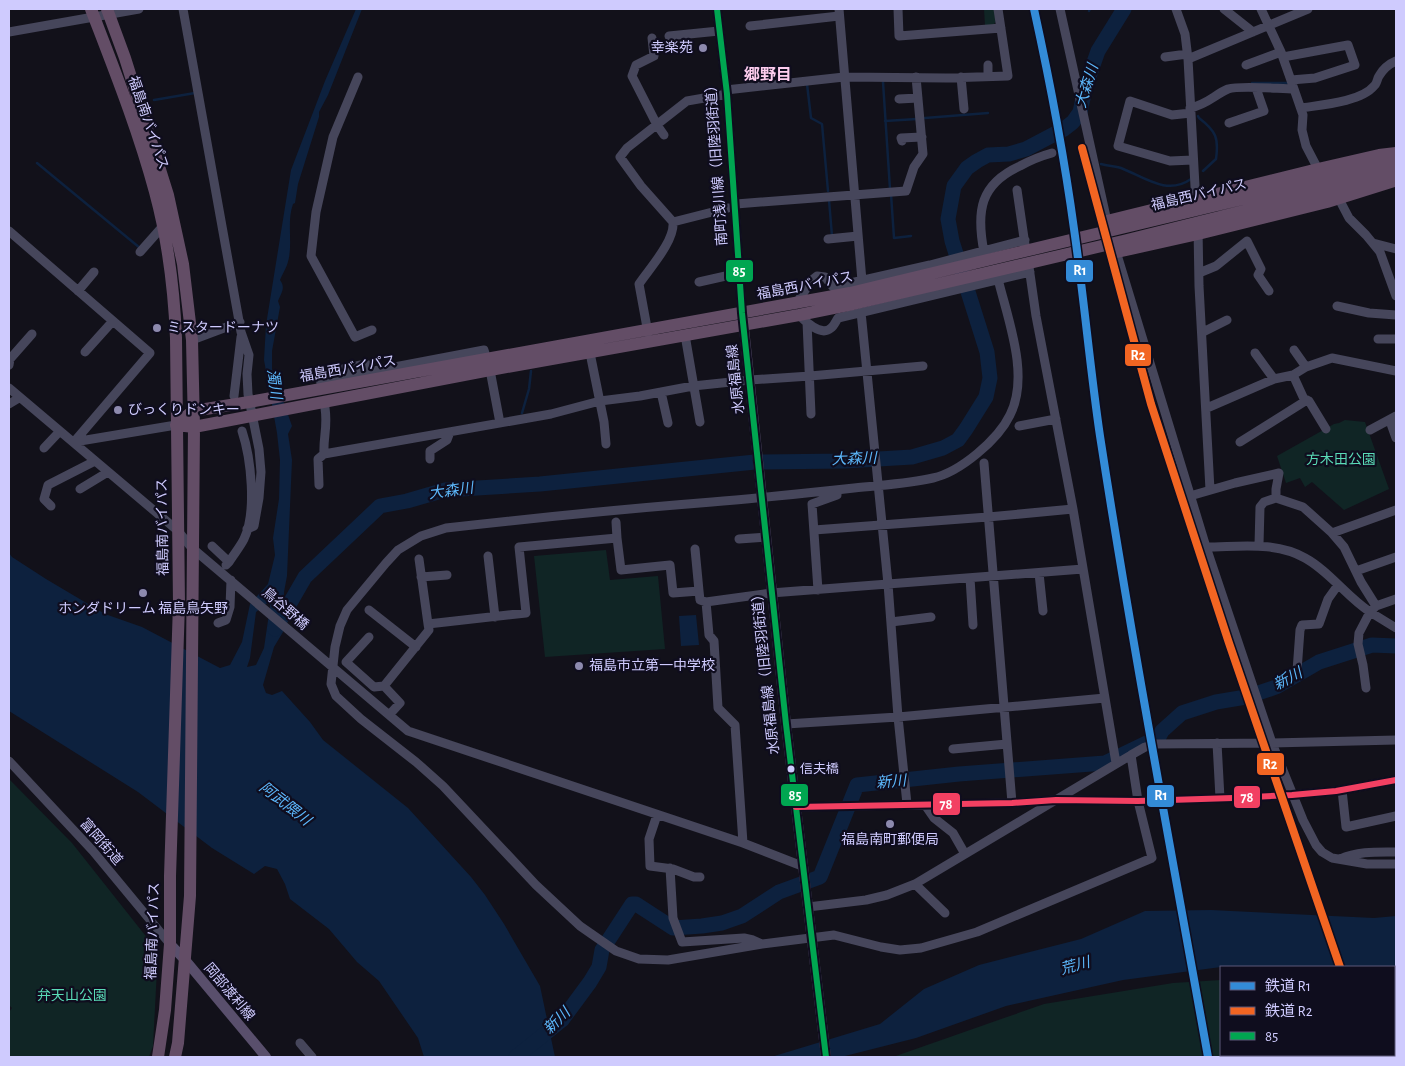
<svg xmlns="http://www.w3.org/2000/svg" width="1405" height="1066" font-family="'Alegreya Sans','Noto Sans JP',sans-serif">
<style>
.green{fill:#102525}
.water{fill:#0d213e;fill-rule:evenodd}
.lines{fill:none;stroke-linecap:round;stroke-linejoin:round}
.stream{stroke:#0d213e;stroke-width:2.5}
.river{stroke:#0d213e;stroke-width:15}
.minor{stroke:#46465b;stroke-width:9}
.major{stroke:#594f6c;stroke-width:10}
.highway{stroke:#634d66;stroke-width:12}
.bus-1-casing{stroke:#0f0d1e;stroke-width:10}
.bus-2-casing{stroke:#0f0d1e;stroke-width:10}
.bus-1{stroke:#00a651;stroke-width:6}
.bus-2{stroke:#f24062;stroke-width:6}
.rail-1-casing{stroke:#0f0d1e;stroke-width:11}
.rail-2-casing{stroke:#0f0d1e;stroke-width:11}
.rail-1{stroke:#338bd7;stroke-width:8}
.rail-2{stroke:#f26522;stroke-width:8}
.poi-dot{fill:#8d8aae;stroke:#0f0d1e;stroke-width:2}
.bus-dot{fill:#cfcbfe;stroke:#0f0d1e;stroke-width:2}
.labels{text-anchor:middle;dominant-baseline:central;stroke-width:4.5;stroke-linejoin:round;paint-order:stroke}
.bus-label{font-size:13px;fill:#cfcbfe;stroke:#0f0d1e;text-anchor:start}
.poi-label{font-size:14px;fill:#cfcbfe;stroke:#0f0d1e;text-anchor:start}
.street-label{font-size:14px;fill:#cfcbfe;stroke:#0f0d1e}
.park-label{font-size:14px;fill:#5adbb7;stroke:#0f0d1e}
.water-label{font-size:15px;font-style:italic;fill:#5cb7fb;stroke:#0f0d1e}
.quarter-label{font-size:16px;font-weight:bold;fill:#fecdee;stroke:#0f0d1e}
.line-badge{stroke:#0f0d1e;stroke-width:2}
.badge-label{font-size:14px;text-anchor:middle;font-weight:bold;fill:#fff}
</style>
<rect width="100%" height="100%" fill="#12111a"/>
<path class="green" d="M984 9H995L997 20 994 24 985 26Z
M1345 420 1365 422 1389 489 1344 510 1312 482 1305 487 1300 478 1286 483 1277 456 1334 424 1339 423Z
M606 550 610 580 658 576 665 649 545 657 534 556Z
M9 779 72 843 156 949 157 969 153 1046 149 1057H9V1012L12 1008 9 1005Z
M1221 980V1055H1394V989H1396V1057H893L1044 1004 1173 983Z"/>
<path class="water" d="M356 9H362L328 95 319 112V117L298 184 295 203 293 204C286 223 294 246 287 265 285 270 282 275 280 280 286 288 281 293 278 301L280 307 272 351V369L292 426 288 434 292 460 287 576 284 592 283 632 274 647 263 685 266 693 272 695 282 691 310 722 323 740 408 808 471 877 485 895 504 924 540 986 555 1057H424L418 1038 379 981 357 962 329 929 290 899 285 884 277 869 265 866 254 874 212 848 138 792 9 711V553L12 557 46 579 105 614 142 627 220 668 230 665 242 642 250 604 268 584 275 555 273 538 279 499 280 460 277 433 264 360 266 325 291 170 325 81ZM271 600 264 648 256 665 247 667 250 658 256 612Z
M696 615 699 645 681 646 679 616Z
M1211 910 1374 918 1396 916V981L1394 980V967H1221L1123 980 1006 1006 916 1038 841 1057H771L880 1024 924 989 979 965 1081 939 1145 911Z"/>
<g class="lines">
<path class="stream" d="M1089 11 1090 9
M883 82 890 189
M1252 83H1288
M807 84 811 118 822 124 828 191
M154 100 195 93
M1198 116 1199 118C1216 131 1219 138 1216 159L1203 171
M925 118 988 113
M885 121 917 119
M37 163 140 248
M1101 164C1108 166 1115 166 1121 168 1144 177 1167 196 1191 179
M891 194 894 238 911 236
M829 200 832 236
M522 413 529 389 531 371"/>
<path class="river" d="M275 629 305 577 380 506 407 501 445 490 540 484 755 462 845 461 912 457 943 448 958 440 966 429 986 397 990 378 987 352 952 241 948 219 954 186 967 168 977 161 988 155 1009 154 1026 149 1064 129 1073 122 1080 112 1086 85 1098 51 1124 9
M516 1057 562 1020 590 982 599 967 602 950 632 904H636L673 928 702 926 722 923 742 916 779 892 820 877 857 785 959 774 1105 763 1159 737 1162 731 1182 713 1216 702 1246 697 1276 687 1319 662 1372 645 1396 646"/>
<path class="minor" d="M183 9 241 332 249 355 247 374 248 394 259 449 261 472 259 498 254 526 247 529
M717 9 727 94 742 313
M839 9 862 281
M898 9 899 36 1001 28
M1060 9 1108 226
M1176 9 1185 34 1188 59 1196 204
M1224 9 1253 32
M1261 9 1281 52 1294 89 1303 115 1302 130 1306 146 1318 169
M750 26 839 16
M9 32 139 9
M669 36 719 31
M652 38 654 56 636 65 632 76 657 125 664 135
M1165 57 1187 54
M1283 57 1348 45 1355 65 1315 78 1291 80
M1188 59 1308 9
M988 65V76
M1246 65 1281 52
M358 77 333 137 316 212 311 256 355 337 372 330
M961 77 964 109
M726 90 844 77 946 78 1008 76 998 9
M899 99 918 98
M1190 108C1208 104 1214 95 1228 89 1241 85 1280 89 1294 89
M1301 108C1320 105 1361 102 1374 86 1377 84 1377 79 1379 76 1383 69 1389 64 1396 61
M1191 113 1172 115 1130 101 1118 146 1170 161 1193 160
M1229 123 1264 111 1256 88
M902 141 901 138 922 137
M1017 190 1025 245
M1339 199 1349 218 1366 235 1380 252 1396 296
M736 204 906 191 914 167 923 154 916 77
M673 222 736 206
M1198 228 1199 286 1210 490
M9 231 150 353 74 442
M828 239 858 236
M1373 243 1396 249
M1115 248 1206 547 1272 743 1303 820 1316 845 1322 852 1332 858 1367 864H1396
M140 252 163 226
M984 252C976 211 980 184 1020 166 1031 160 1041 156 1052 153
M1029 267 1036 316 1073 509 1116 763
M1199 273 1216 266 1247 241 1261 269 1258 275 1269 291
M699 282 739 273
M78 291 94 272
M796 304 812 280 817 276 825 277 833 287 930 265 1025 240
M1337 306 1369 313 1396 315
M861 312 888 584 898 717 907 804
M799 315C806 322 821 337 831 328 834 326 836 321 838 318L1030 272
M807 322 811 414
M1203 332 1227 320
M648 333 639 284C649 269 675 241 673 222L641 186 620 157 627 148 687 101 727 94
M685 335 700 422
M1378 339H1396
M192 340 240 322
M589 348 604 422 606 444
M1294 350 1306 367
M85 352 112 322
M1255 353 1274 379
M9 365 10 359 32 334
M1293 375 1304 399 1309 401 1326 429
M321 381 484 350 490 370 500 423
M321 384 320 374 361 365H369L371 373
M9 388 177 530 192 548 408 731 743 843 802 866
M661 392 668 423
M234 396 241 337
M9 404 19 398
M325 408C328 427 323 437 324 454L551 414 600 401 640 396 693 386 750 380 810 376 923 366
M1207 408 1274 379 1293 375 1306 367 1332 358 1396 371
M1390 421 1396 438
M1019 426 1056 419
M1370 430 1396 416
M74 442 176 425
M1240 442 1307 400
M44 448 60 431
M430 459V451L447 440 450 432
M984 463 1012 803
M319 485 318 459 324 454
M80 489 108 472
M1190 496 1235 483 1279 473 1276 489V498
M51 506 44 499 48 485 95 461
M616 522 617 538
M814 530 988 517 1073 509
M1332 533 1396 510
M739 539 766 537
M1259 545 1260 507 1264 502 1276 498 1303 507 1332 533 1344 547 1361 582 1376 606
M212 546 229 562 226 565
M1206 547C1239 547 1275 541 1305 558 1329 571 1347 597 1370 612L1376 606 1396 599
M695 549 699 591
M488 556 495 617
M419 559 428 624
M229 562C234 554 240 547 244 539 257 512 251 458 242 431
M1356 571 1396 557
M1039 573 1043 611
M421 577 447 575
M970 578 973 625
M818 590 812 504 837 495V490
M369 610 416 647
M891 622 931 617
M218 623 226 620 230 607 231 580
M369 637 346 662 374 687 384 686
M1297 671 1300 630 1302 625 1319 624 1328 599 1338 585
M1366 688 1363 665 1358 644 1359 633 1370 612 1396 628
M390 714 400 703 384 686 429 630 428 624 526 613 519 547 617 538 621 570 670 565 673 593 699 591 700 600 706 602
M786 724 898 717 1105 698
M1217 743 1220 798
M953 749 1007 744
M1131 755 1145 747 1156 744 1272 743 1396 740
M9 761 93 851 170 944
M1342 790 1346 827 1396 816
M925 805 934 818 953 833 965 854
M796 807 1012 803 1056 800 1138 801 1233 798 1292 795 1336 791 1396 780
M657 815 649 839 650 866 673 869 694 877H700
M743 843 735 725 718 708 714 641 709 635 706 602 771 593 1083 569
M1340 859C1358 851 1377 852 1396 852
M670 868 673 918 682 942 744 938 753 940 762 944
M915 884 945 913
M808 907 866 900 887 895 915 884 1131 755 1138 801 1152 858 977 932 921 948 900 950 881 947 834 935 762 944 668 960 639 959 616 951 580 926 536 885 443 786 416 762 361 719 336 696 331 684 335 647 340 626 347 610 386 563 398 550 421 536 446 528C534 518 623 509 712 502 760 498 807 493 854 488 880 485 908 484 933 478 960 472 998 440 1010 415 1030 376 1008 320 998 279
M300 1043 312 1057"/>
<path class="major" d="M743 319 786 724 826 1057
M170 944 186 961 266 1057"/>
<path class="highway" d="M91 9C114 69 138 129 155 192 168 240 174 289 176 338L179 604 170 876V944L165 1010 158 1057
M107 9 125 58 168 195 183 264 192 340 194 427 190 896 181 1006 178 1043 175 1057
M1107 221 1318 169 1379 155 1396 153
M1117 252 1198 234 1327 202 1394 181
M176 425 193 411 249 402 850 293 1396 162
M176 425 194 427 490 370 799 315 853 304 1123 241 1396 173"/>
<g class="bus-1-casing">
<path id="bus-1" d="M717 9 727 94 742 313 786 724 826 1057"/>
</g>
<g class="bus-2-casing">
<path id="bus-2" d="M796 807 1012 803 1056 800 1138 801 1233 798 1292 795 1336 791 1396 780"/>
</g>
<use href="#bus-1" class="bus-1"/>
<use href="#bus-2" class="bus-2"/>
<g class="rail-1-casing">
<path id="rail-1" d="M1034 9C1050 82 1064 155 1074 229 1084 298 1090 368 1100 436 1132 644 1171 850 1208 1057"/>
</g>
<g class="rail-2-casing">
<path id="rail-2" d="M1082 148 1151 404 1229 643 1340 967"/>
</g>
<use href="#rail-1" class="rail-1"/>
<use href="#rail-2" class="rail-2"/>
</g>
<g class="poi-dot">
<circle cx="703" cy="48" r="5"/>
<circle cx="157" cy="328" r="5"/>
<circle cx="118" cy="410" r="5"/>
<circle cx="143" cy="593" r="5"/>
<circle cx="579" cy="666" r="5"/>
<circle cx="890" cy="824" r="5"/>
</g>
<circle class="bus-dot" cx="791" cy="769" r="4.5"/>
<g class="labels">
<g class="bus-label">
<text x="800" y="769">信夫橋</text>
</g>
<g class="poi-label">
<text x="693" y="48" text-anchor="end">幸楽苑</text>
<text x="167" y="328">ミスタードーナツ</text>
<text x="128" y="410">びっくりドンキー</text>
<text x="143" y="609" text-anchor="middle">ホンダドリーム 福島鳥矢野</text>
<text x="589" y="666">福島市立第一中学校</text>
<text x="890" y="840" text-anchor="middle">福島南町郵便局</text>
</g>
<g class="street-label">
<text transform="translate(148 123) rotate(71)">福島南バイパス</text>
<text transform="translate(717 162) rotate(-94)">南町浅川線（旧陸羽街道）</text>
<text transform="translate(1199 195) rotate(-13)">福島西バイパス</text>
<text transform="translate(805 286) rotate(-11)">福島西バイパス</text>
<text transform="translate(348 369) rotate(-10)">福島西バイパス</text>
<text transform="translate(736 379) rotate(-96)">水原福島線</text>
<text transform="translate(163 527) rotate(-91)">福島南バイパス</text>
<text transform="translate(285 609) rotate(41)">鳥谷野橋</text>
<text transform="translate(766 671) rotate(-96)">水原福島線（旧陸羽街道）</text>
<text transform="translate(101 842) rotate(49)">富岡街道</text>
<text transform="translate(153 931) rotate(-88)">福島南バイパス</text>
<text transform="translate(229 992) rotate(50)">岡部渡利線</text>
</g>
<g class="park-label">
<text x="1341" y="460">方木田公園</text>
<text x="72" y="996">弁天山公園</text>
</g>
<g class="water-label">
<text transform="translate(1087 86) rotate(-73)">大森川</text>
<text transform="translate(274 384) rotate(82)">濁川</text>
<text transform="translate(854 459) rotate(-2)">大森川</text>
<text transform="translate(451 491) rotate(-8)">大森川</text>
<text transform="translate(1288 679) rotate(-28)">新川</text>
<text transform="translate(891 782) rotate(-5)">新川</text>
<text transform="translate(285 804) rotate(38)">阿武隈川</text>
<text transform="translate(1075 966) rotate(-15)">荒川</text>
<text transform="translate(557 1021) rotate(-45)">新川</text>
</g>
<g class="quarter-label">
<text x="768" y="75">郷野目</text>
</g>
</g>
<g class="line-badge">
<rect x="1065" y="259" width="29" height="24" rx="5" fill="#338bd7"/>
<rect x="725" y="259" width="29" height="24" rx="5" fill="#00a651"/>
<rect x="1124" y="343" width="28" height="24" rx="5" fill="#f26522"/>
<rect x="1256" y="752" width="29" height="24" rx="5" fill="#f26522"/>
<rect x="780" y="783" width="29" height="24" rx="5" fill="#00a651"/>
<rect x="1146" y="784" width="29" height="24" rx="5" fill="#338bd7"/>
<rect x="1233" y="785" width="28" height="24" rx="5" fill="#f24062"/>
<rect x="932" y="792" width="29" height="24" rx="5" fill="#f24062"/>
</g>
<g class="badge-label">
<text x="1080" y="275">R1</text>
<text x="739" y="276">85</text>
<text x="1138" y="360">R2</text>
<text x="1270" y="769">R2</text>
<text x="795" y="800">85</text>
<text x="1161" y="800">R1</text>
<text x="1247" y="802">78</text>
<text x="946" y="809">78</text>
</g>
<rect width="1405" height="1066" fill="none" stroke="#cfcbfe" stroke-width="20"/>
<rect x="1220" y="966" width="175" height="90" fill="#0f0d1e" stroke="#5c5978"/>
<rect x="1230" y="982" width="25" height="8" fill="#338bd7" stroke="#5c5978"/>
<text x="1265" y="991" font-size="15" fill="#cfcbfe">鉄道 R1</text>
<rect x="1230" y="1007" width="25" height="8" fill="#f26522" stroke="#5c5978"/>
<text x="1265" y="1016" font-size="15" fill="#cfcbfe">鉄道 R2</text>
<rect x="1230" y="1032" width="25" height="8" fill="#00a651" stroke="#5c5978"/>
<text x="1265" y="1041" font-size="15" fill="#cfcbfe">85</text>
</svg>
